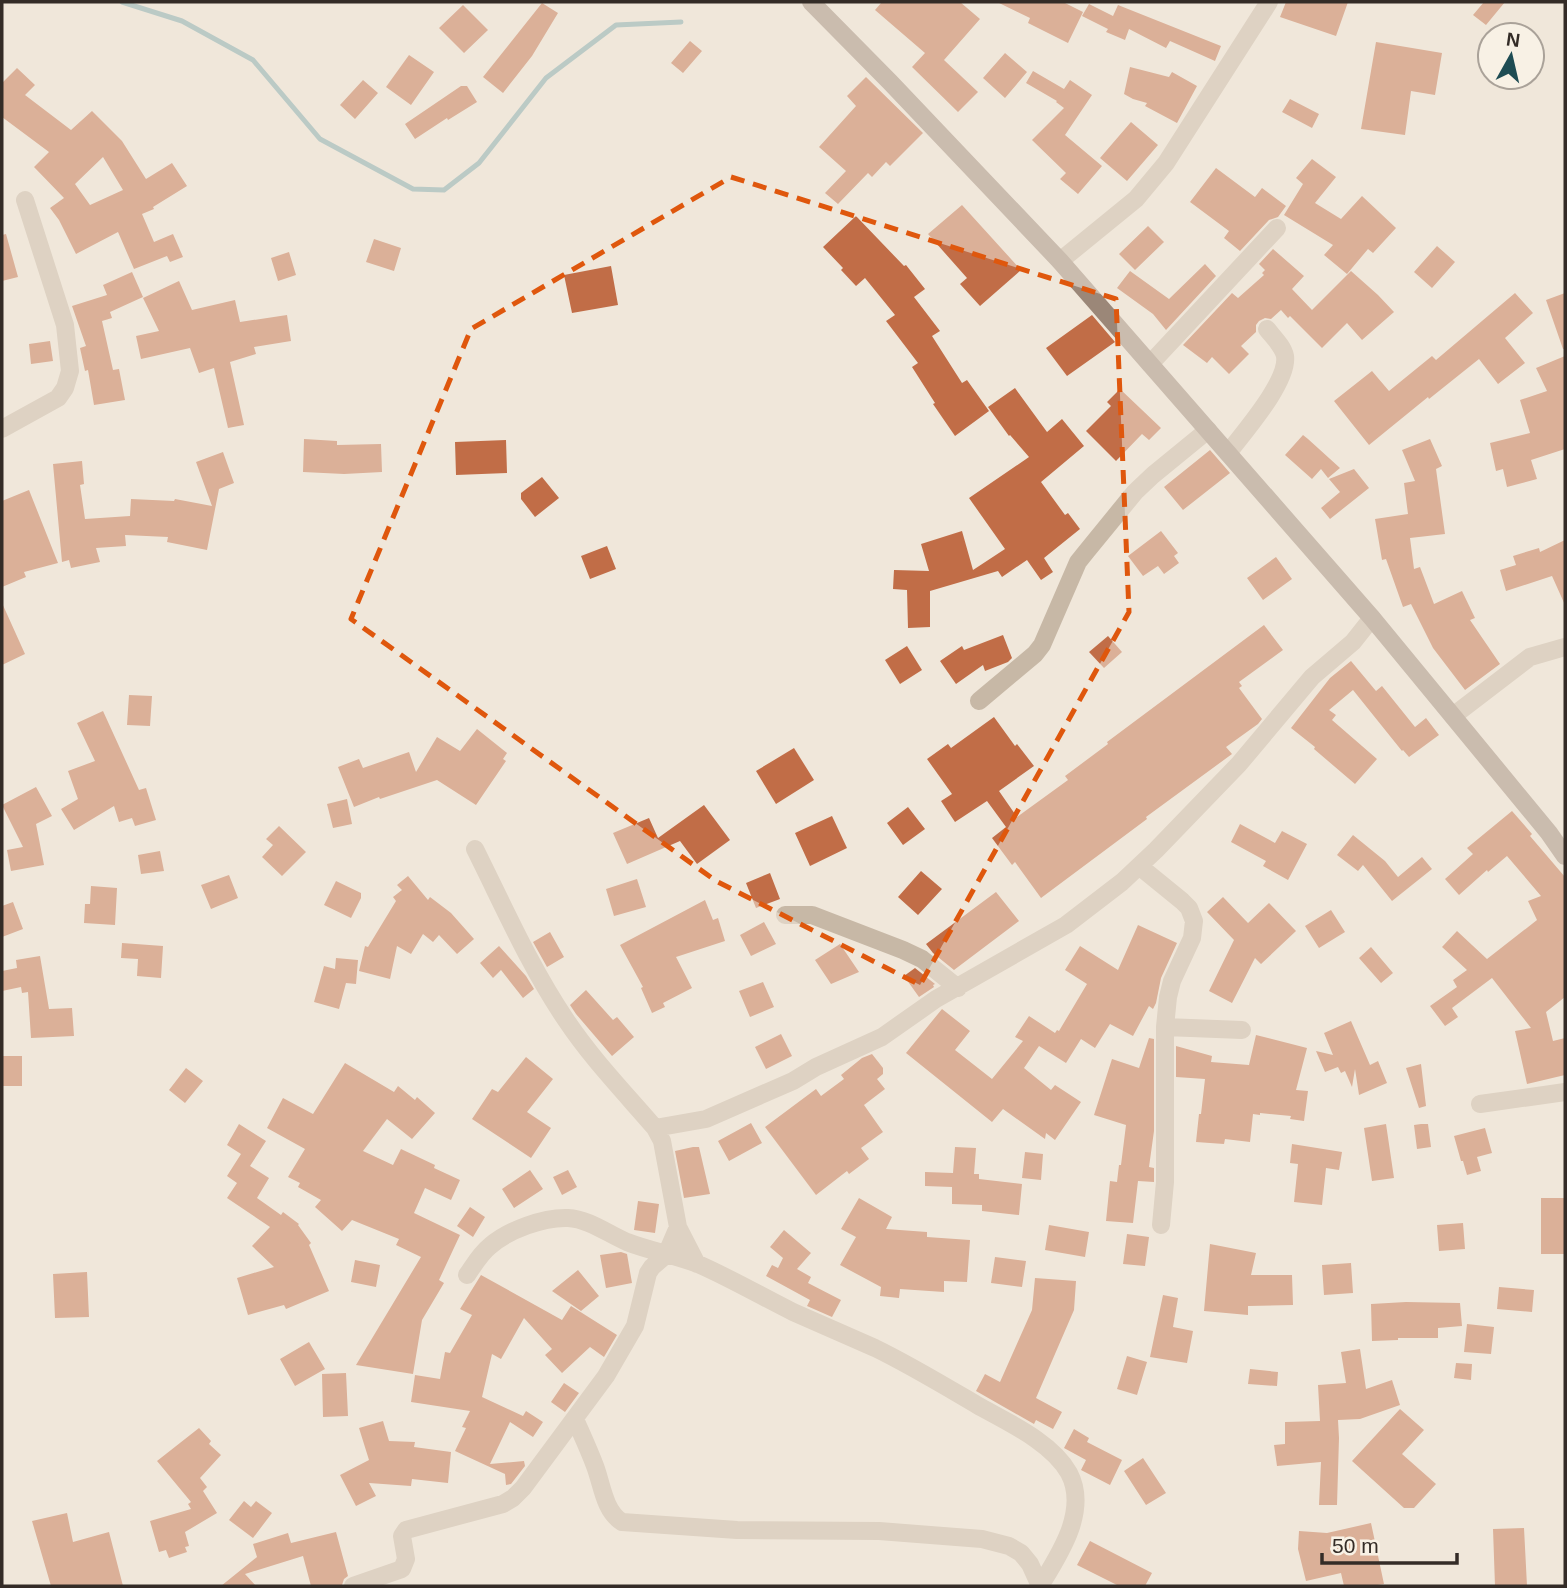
<svg xmlns="http://www.w3.org/2000/svg" width="1567" height="1588" font-family="Arial,sans-serif">
<style>
.lines{fill:none;stroke-linecap:round;stroke-linejoin:round}
.stream{stroke:#7aa6ac;stroke-width:5}
.building{fill:#c16d47;fill-rule:evenodd}
.minor{stroke:#c7b8a6;stroke-width:18}
.secondary{stroke:#9b8778;stroke-width:18}
.marked{fill:none;stroke:#df570d;stroke-width:5;stroke-dasharray:14 9;stroke-linejoin:round}
</style>
<rect width="100%" height="100%" fill="#f0e7da"/>
<g class="lines">
<path class="stream" d="M122 2 182 21 253 60 320 139 413 189 444 190 479 163 546 78 616 25 681 22"/>
</g>
<path class="building" d="M882 2H960L980 19 944 60 978 92 958 112 912 67 925 53 875 10Z
M997 2H1063L1083 12 1068 43 1028 23 1030 18Z
M1286 2H1348L1336 36 1280 17Z
M1484 2H1505L1486 25 1473 15Z
M542 3 558 13 532 56 503 93 483 77Z
M1089 4 1113 16 1118 5 1221 46 1215 61 1170 41 1166 48 1129 29 1125 40 1106 32 1108 29 1082 16Z
M463 5 488 30 464 53 439 28Z
M690 41 702 51 683 73 671 63Z
M1376 42 1442 53 1435 95 1411 91 1405 135 1361 129Z
M1005 53 1027 72 1005 98 983 78Z
M409 55 434 72 411 105 386 87Z
M1130 67 1169 77 1172 72 1197 86 1177 123 1145 106 1147 103 1133 99 1124 94Z
M17 68 35 85 25 95 71 130 92 111 122 141 146 179 172 163 187 186 153 207 154 209 142 214 154 242 173 234 183 257 170 262 167 256 134 269 118 232 76 254 59 220 50 208 64 198 34 167 49 152 2 117V83ZM103 157 123 190 90 205 75 184Z
M1033 71 1064 89 1070 80 1092 95 1065 135 1102 166 1078 194 1060 179 1066 173 1032 140 1064 108 1056 102 1057 101 1026 83Z
M866 77 923 133 890 166 886 162 872 177 868 173 838 204 825 193 846 171 819 147 856 106 847 96Z
M363 80 378 93 355 119 340 105Z
M461 86H467L477 102 448 120 447 118 415 139 405 124Z
M1290 99 1319 114 1312 128 1282 112Z
M1131 122 1158 145 1127 181 1100 158Z
M1312 159 1336 177 1315 203 1341 219 1362 196 1396 228 1373 253 1368 249 1347 274 1324 255 1333 245 1284 215 1303 184 1296 178Z
M1216 168 1255 197 1262 188 1286 206 1278 217 1269 220 1240 251 1224 238 1229 231 1190 202Z
M962 205 1021 270 980 306 960 284 967 278 928 234Z
M856 216 904 266 906 265 925 289 914 297 940 331 932 336 962 383 967 380 989 411 955 436 933 404 935 403 912 367 918 363 886 321 895 315 865 278 856 286 841 270 843 268 823 247Z
M1148 226 1164 242 1135 270 1119 254Z
M6 234 18 277 2 281V235Z
M374 239 401 248 394 271 366 262Z
M1437 246 1455 262 1432 288 1414 272Z
M1273 249 1304 276 1292 289 1312 310 1351 271 1378 295 1394 312 1362 340 1347 323 1322 348 1290 316 1288 318 1281 310 1271 319 1265 318 1259 321 1256 325V332L1241 346 1249 354 1229 374 1212 357 1207 363 1183 345 1232 293 1238 298 1264 275 1262 273 1265 270 1259 264Z
M289 252 296 275 278 281 271 258Z
M1205 264 1216 276 1166 330 1153 314 1117 288 1130 271 1169 299Z
M611 266 618 305 572 313 564 275Z
M132 272 143 297 110 312 112 318 102 321 113 370 119 369 125 400 94 405 88 370 85 371 80 348 86 346 72 306 107 295 103 285Z
M179 281 192 310 235 300 240 322 287 315 291 341 254 347 256 354 230 362 244 425 228 428 214 368 199 373 190 348 141 359 136 336 159 331 143 298Z
M1515 293 1533 313 1505 338 1525 363 1498 384 1479 359 1429 399 1428 397 1369 445 1334 401 1372 371 1389 391 1432 356 1436 360Z
M1565 293V349H1563L1546 300Z
M1092 315 1115 342 1067 376 1046 348Z
M50 341 53 361 31 364 29 344Z
M1565 356V449L1531 460 1537 479 1507 487 1503 469 1496 471 1490 443 1530 433 1520 400 1547 391 1536 368Z
M1015 388 1047 432 1062 419 1084 446 1041 482 1065 515 1068 513 1080 529 1044 558 1053 572 1041 580 1027 560 1002 577 998 571 930 591V627L908 628 907 590 893 589 894 570 929 571 921 544 962 531 973 570 1005 549 969 498 1029 457 1010 435 1009 436 988 407Z
M1120 389 1161 428 1149 440 1142 434 1116 461 1086 431 1111 406 1107 402Z
M1303 435 1308 439 1340 468 1328 478 1321 469 1312 479 1285 455Z
M304 439 337 441V445L381 444 382 472 344 474 303 472Z
M1430 439 1442 466 1436 469 1445 534 1410 538 1414 569 1420 567 1434 604 1462 591 1475 618 1470 620 1500 664 1465 690 1433 648 1411 604 1403 607 1386 559 1382 560 1375 519 1408 514 1404 483 1415 481 1402 450Z
M506 440 507 473 456 475 455 442Z
M1210 450 1230 473 1183 510 1164 487Z
M223 452 234 483 219 489 207 550 167 542 168 537 125 535 126 546 96 548 100 562 71 568 69 560 62 562 53 464 82 461 84 484 80 485 85 519 130 516 131 499 174 501 175 499 212 506 196 462Z
M1354 469 1369 488 1330 519 1321 508 1340 492 1329 479Z
M542 477 559 498 535 517 521 499V493Z
M29 490 58 563 24 572 26 577 2 587V501Z
M1161 531 1178 553 1174 556 1179 563 1164 574 1158 566 1143 576 1128 556Z
M1565 540V605L1552 576 1506 591 1500 570 1516 565 1513 556 1539 548 1540 552Z
M607 546 616 569 590 579 581 556Z
M1276 557 1292 579 1263 600 1247 578Z
M2 603 25 654 2 665Z
M1264 625 1283 650 1239 682 1242 686 1239 688 1262 719 1258 724 1226 747 1232 754 1146 817 1147 819 1041 898 1015 862 1012 865 992 838 1006 827 987 801 955 822 941 801 952 794 927 759 948 744 951 748 994 717 1015 746 1017 744 1034 766 999 791 1017 817 1068 780 1065 776 1108 744 1107 742Z
M1003 635 1012 658 1008 662 985 671 983 665 956 684 940 661 962 646 964 650Z
M1108 636 1122 652 1104 668 1089 652Z
M907 646 922 670 900 684 885 660Z
M1351 661 1376 691 1382 686 1415 727 1426 718 1439 735 1409 757 1403 750 1402 751 1353 690 1329 710 1336 715 1332 720 1377 759 1355 784 1314 749 1315 747 1291 728 1330 678Z
M129 695 152 696 150 726 127 725Z
M103 711 139 790 146 788 156 820 135 826 132 818 119 822 114 806 74 830 61 809 78 799 68 771 95 761 77 723Z
M477 729 507 753 503 759 506 761 476 805 437 780 380 799 379 797 354 807 338 767 359 759 363 768 409 752 416 772 437 737 460 751Z
M794 748 814 780 776 804 756 771Z
M36 787 52 816 36 824 44 865 11 871 7 850 23 847 2 805Z
M347 799 352 824 333 828 327 804Z
M704 805 730 840 697 864 680 841 627 864 613 833 649 818 658 838Z
M908 807 925 829 903 845 887 823Z
M1512 811 1532 834 1530 836 1565 877V997L1546 1012 1553 1041 1565 1038V1075L1527 1084 1515 1031 1531 1028 1492 978 1452 1008 1458 1017 1445 1026 1430 1006 1457 987 1453 980 1467 970 1442 947 1457 931 1487 959 1537 920 1528 901 1541 896 1507 856 1488 872 1487 870 1459 895 1445 879 1473 854 1467 848Z
M832 816 847 848 810 866 795 833Z
M1240 824 1275 843 1282 831 1307 844 1288 880 1263 866 1266 861 1231 842Z
M279 826 306 852 282 876 262 857 273 845 266 839Z
M1353 835 1385 861 1398 877 1422 857 1432 869 1392 901 1363 865 1358 871 1337 855Z
M160 851 164 871 141 874 138 855Z
M921 871 942 889 918 915 898 897Z
M770 873 780 899 756 908 746 883Z
M229 875 238 898 211 909 201 885Z
M408 876 428 900 430 897 451 913 474 939 457 954 439 935 433 942 423 934 411 954 397 946 390 979 359 971 365 946 368 947 396 901 393 897 402 890 397 885Z
M637 879 646 907 614 916 606 889Z
M336 881 361 893V898L351 918 324 905Z
M91 886 117 888 115 925 84 923 85 904H90Z
M996 892 1019 921 954 970 933 953 926 944Z
M1223 897 1248 923 1269 903 1296 931 1261 964 1255 958 1232 1003 1209 991 1234 940 1207 912Z
M705 900 713 920 718 918 725 941 676 957 692 988 663 1003 665 1007 652 1013 641 988 643 987 620 945Z
M13 902 23 929 2 937V906Z
M1331 910 1345 932 1319 948 1305 926Z
M764 922 776 944 751 956 740 935Z
M1138 925 1177 943 1161 978 1156 1003 1153 1009 1149 1006 1133 1036 1110 1024 1095 1048 1081 1039 1066 1063 1039 1046 1024 1068 1051 1090 1055 1085 1081 1102 1055 1140 1046 1133 1045 1139 1003 1109 992 1122 906 1053 942 1009 970 1031 955 1050 992 1079 1023 1041 1015 1037 1029 1016 1055 1033 1057 1030 1059 1031 1087 984 1065 970 1080 946 1118 970Z
M550 932 564 957 547 967 533 942Z
M122 943 163 946 161 978 137 976 138 959 121 958Z
M840 944 859 972 831 984 815 960Z
M499 946 526 976 534 989 523 998 501 970 493 978 480 963Z
M1371 947 1393 973 1381 983 1359 958Z
M40 956 49 1009 72 1008 74 1036 31 1038 28 992 22 993 21 987 2 991V971L17 968 16 960Z
M336 958 358 960 356 984 346 983 339 1009 314 1002 324 966 335 969Z
M915 968 935 984 933 985 934 987 919 997 904 976Z
M763 982 774 1007 750 1017 739 991Z
M586 990 613 1020 617 1017 634 1037 612 1056 576 1014 570 1005Z
M1351 1021 1370 1065 1378 1061 1387 1083 1359 1095 1355 1069 1352 1087 1345 1071 1341 1073 1338 1067 1325 1072 1316 1051 1333 1055 1324 1033Z
M781 1034 792 1056 766 1069 755 1047Z
M1256 1035 1307 1048 1296 1090 1308 1091 1304 1121 1290 1119 1291 1116 1260 1113V1115L1253 1114 1250 1142 1225 1139 1224 1144 1196 1142 1199 1114H1201L1205 1079 1176 1077V1046L1212 1056 1211 1062 1249 1065Z
M1149 1038 1154 1039V1131L1149 1167 1154 1168V1182L1138 1181 1133 1223 1106 1221 1110 1181 1117 1182 1119 1165H1121L1126 1125 1094 1115 1112 1059 1139 1068Z
M872 1054 883 1068V1074L877 1079 885 1089 864 1105 883 1132 861 1148 869 1159 849 1174 847 1171 816 1195 765 1127 816 1089 821 1096 844 1079 841 1075 862 1058Z
M2 1056H22V1086H2Z
M526 1057 553 1079 527 1112 551 1128 531 1158 472 1119 492 1089 498 1092Z
M345 1063 394 1092 398 1086 415 1100 417 1097 435 1113 412 1139 387 1119 363 1151 393 1165 401 1149 435 1165 434 1168 460 1180 451 1200 425 1188 414 1213 460 1235 439 1280 444 1283 422 1320 413 1374 356 1365 421 1257 396 1245 399 1239 352 1220 342 1231 315 1207 321 1200 298 1187 300 1183 288 1177 305 1149 267 1128 283 1098 313 1114Z
M1421 1064 1426 1106 1419 1108 1406 1068Z
M186 1068 203 1081 185 1103 169 1090Z
M751 1123 762 1143 729 1161 718 1141Z
M239 1124 266 1141 250 1166 269 1178 257 1198 281 1215 283 1212 299 1224 298 1225 311 1243 309 1245 329 1291 286 1309 284 1305 248 1315 237 1278 274 1267 252 1246 270 1227 227 1198 237 1183 227 1176 241 1154 227 1145Z
M1386 1124 1394 1178 1372 1181 1364 1128Z
M1421 1124H1428L1431 1147 1417 1149 1414 1125Z
M1485 1128 1492 1153 1477 1157 1481 1171 1467 1175 1463 1161H1461L1454 1136Z
M1292 1144 1342 1152 1339 1170 1326 1168 1322 1205 1294 1202 1298 1164 1290 1163Z
M693 1147H699L710 1194 684 1198 675 1151Z
M955 1147 976 1148 974 1174H979V1179L1022 1184 1019 1215 982 1211V1205L952 1204V1187L925 1186V1172L953 1173Z
M1025 1152 1043 1154 1041 1180 1022 1178Z
M530 1170 543 1189 514 1208 502 1189Z
M568 1170 577 1187 562 1195 553 1177Z
M859 1198 892 1217 886 1229 927 1232V1237L970 1240 967 1282 944 1281V1292L900 1289 899 1298 880 1296 881 1287 840 1265 856 1237 841 1229Z
M1541 1198H1565V1254H1541Z
M638 1201 659 1204 655 1233 634 1230Z
M470 1207 485 1217 473 1237 457 1226Z
M1463 1223 1465 1249 1439 1251 1437 1225Z
M1049 1225 1089 1232 1085 1257 1045 1250Z
M784 1230 811 1253 797 1269 811 1277 808 1283 841 1300 832 1317 807 1306 810 1300 766 1276 772 1265 778 1268 783 1258 770 1247Z
M1127 1234 1149 1237 1145 1266 1123 1264Z
M1210 1244 1256 1253 1251 1275H1292L1293 1305 1248 1306V1315L1204 1311Z
M621 1252 627 1254 632 1283 606 1288 600 1255Z
M995 1257 1026 1261 1022 1287 991 1283Z
M355 1260 380 1265 376 1287 351 1282Z
M1351 1263 1353 1293 1324 1295 1322 1265Z
M578 1270 599 1296 581 1311 552 1291Z
M87 1272 89 1317 55 1318 53 1274Z
M481 1275 562 1320 571 1306 617 1335 604 1357 590 1347 562 1373 545 1355 552 1349 524 1318 501 1359 492 1354 482 1397 523 1416 526 1411 543 1422 533 1437 510 1422 490 1464 524 1461 525 1466 511 1484 506 1485 505 1474 455 1451 466 1428 462 1427 470 1411 411 1402 415 1375 440 1379 445 1352 450 1353 472 1315 460 1309Z
M1035 1278 1076 1281 1074 1310 1036 1398 1062 1412 1053 1429 1036 1420 1034 1424 976 1391 985 1374 1000 1382 1032 1310Z
M1499 1287 1534 1290 1532 1312 1497 1309Z
M1163 1295 1178 1298 1173 1327 1193 1331 1187 1363 1150 1357Z
M1406 1302 1460 1303 1462 1326 1438 1328V1338H1398V1340L1372 1341 1371 1304Z
M1467 1324 1494 1327 1491 1354 1464 1352Z
M309 1342 325 1369 295 1386 280 1359Z
M1360 1349 1366 1389 1392 1380 1400 1405 1360 1419 1338 1420 1339 1438 1337 1505H1319L1321 1462 1277 1466 1274 1445 1285 1444V1422L1320 1421 1318 1385 1346 1383 1341 1352Z
M1127 1356 1147 1362 1137 1395 1117 1389Z
M1456 1363 1472 1364 1471 1380 1454 1378Z
M1250 1369 1278 1372 1277 1386 1248 1384Z
M346 1373 348 1416 323 1417 322 1374Z
M564 1383 579 1393 565 1412 551 1402Z
M1400 1409 1424 1430 1402 1454 1436 1484 1414 1508H1404L1352 1461Z
M383 1421 389 1441 415 1442 414 1447 451 1452 448 1483 412 1479 411 1486 369 1483 376 1496 356 1506 340 1475 369 1460 359 1428Z
M199 1428 211 1441 209 1444 221 1455 200 1478 207 1487 203 1491 217 1513 185 1532 189 1546 185 1547 187 1552 169 1558 166 1550 159 1552 150 1521 191 1509 188 1504 191 1502 157 1461Z
M1074 1429 1089 1438 1087 1442 1122 1460 1110 1485 1081 1470 1086 1460 1064 1448Z
M1143 1458 1166 1493 1146 1505 1124 1471Z
M244 1501 251 1507 256 1501 272 1513 253 1538 229 1520Z
M67 1513 73 1542 109 1532 123 1586H51L32 1521Z
M1371 1523 1384 1584 1371 1586H1344L1341 1573 1306 1581 1298 1549 1299 1531 1327 1533Z
M1524 1528 1527 1586H1495L1493 1529Z
M336 1532 348 1576 344 1579 342 1585 335 1586H311L303 1556 245 1574 256 1586H221L257 1557 253 1544 288 1533 291 1543Z
M1090 1541 1152 1573 1145 1586H1119L1077 1565Z"/>
<g class="lines">
<path class="minor" d="M1060 261 1136 199 1166 163 1269 2
M1150 364 1277 228
M2 429 58 398 65 388 70 371 65 325 25 200
M1228 453C1244 432 1289 381 1285 356 1283 346 1273 337 1267 329
M979 701 1035 654 1042 645 1078 562 1086 552 1135 492 1153 475 1208 430
M1453 716 1530 657 1565 647
M475 849C504 907 530 967 566 1020 592 1059 625 1093 655 1128L662 1141 678 1227 697 1264
M1139 866 1182 901 1189 908 1194 921 1192 938 1172 981 1168 997 1165 1027V1182L1161 1225
M785 915H812L903 950 922 959 958 988
M1165 1027 1242 1030
M1480 1104 1565 1092
M655 1128 706 1119 793 1081 816 1067 882 1037 936 999 1066 925 1122 882 1156 850 1239 764 1312 677 1353 642 1372 618
M467 1275C474 1265 480 1254 490 1246 508 1230 544 1217 568 1218 589 1219 608 1234 627 1242 650 1251 675 1255 698 1264 730 1278 761 1296 793 1312 820 1324 848 1336 875 1348 910 1365 943 1385 977 1405 1007 1422 1052 1442 1069 1473 1089 1511 1059 1555 1040 1586
M575 1419C582 1435 589 1450 595 1466 602 1484 604 1511 622 1522L737 1530 879 1531 982 1539 1009 1546 1021 1553 1030 1564 1040 1586
M353 1586 402 1569 406 1559 402 1536 406 1530 503 1504 513 1498 523 1488 606 1376 635 1326 648 1273 652 1267 666 1255 678 1227"/>
<path class="secondary" d="M811 2 890 82 1060 261 1372 618 1549 833 1565 856"/>
</g>
<path d="M0 0H1567V1588H0ZM731 177 1116 299 1129 612 920 985 716 881 351 619 471 329Z" fill="#f0e7da" fill-opacity=".55" fill-rule="evenodd"/>
<path class="marked" d="M731 177 1116 299 1129 612 920 985 716 881 351 619 471 329Z"/>
<rect width="1567" height="1588" fill="none" stroke="#342c27" stroke-width="7"/>
<g transform="translate(1511 56) rotate(8)"><circle r="33" fill="#f8f1e5" stroke="#aaa299" stroke-width="2"/>
<path d="M0-5L12 26L0 18L-12 26Z" fill="#1e4c53"/>
<text y="-10" font-size="19" font-weight="bold" text-anchor="middle" fill="#342c27">N</text>
</g>
<path d="M1322 1553v10h135v-10" fill="none" stroke="#342c27" stroke-width="3.5"/>
<text x="1332" y="1553" font-size="21" fill="#342c27" stroke="#f8f1e5" stroke-width="5" paint-order="stroke">50 m</text>
</svg>
